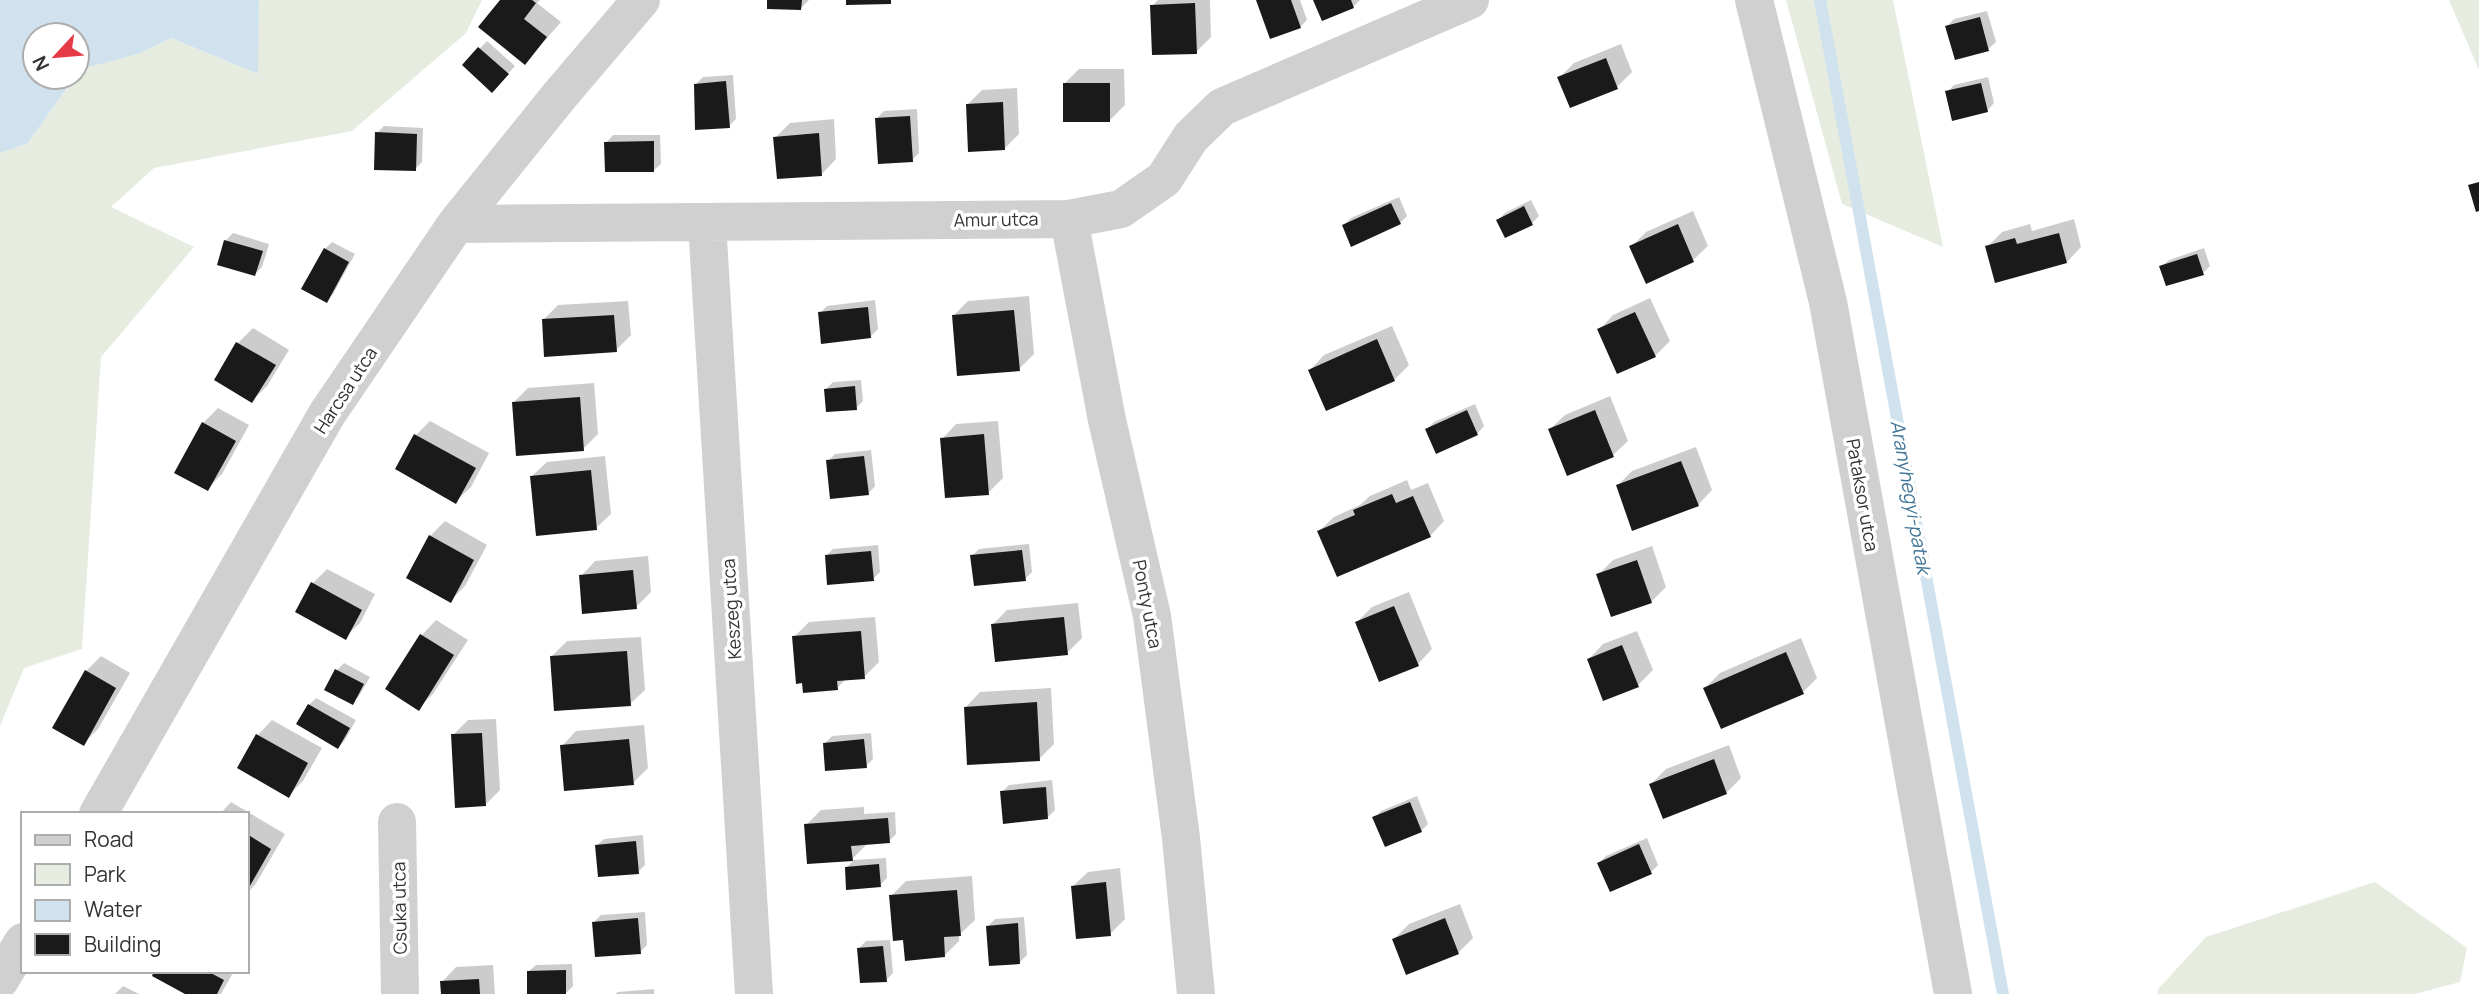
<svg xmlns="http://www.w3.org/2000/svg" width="2479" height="994" font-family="Manrope,sans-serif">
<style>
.green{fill:#e6ecdf}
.water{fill:#cfe2ee}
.shadow{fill:#0003}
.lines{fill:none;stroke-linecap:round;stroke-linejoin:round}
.stream{stroke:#cfe2ee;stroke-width:12}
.building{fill:#1a1a1a}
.minor{stroke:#d0d0d0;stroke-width:38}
.labels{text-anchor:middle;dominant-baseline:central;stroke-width:7;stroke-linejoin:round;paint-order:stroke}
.street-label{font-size:18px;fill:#333;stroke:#fff}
.water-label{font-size:19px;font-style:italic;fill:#3f7597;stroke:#fff}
</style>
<rect width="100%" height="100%" fill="#fff"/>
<path class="green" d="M259 0H482L466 33 352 131 154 168 111 207 194 247 101 357 82 649 24 668 0 726V153L27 144 81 69 138 54 171 38 257 74Z
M1786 0H1893L1943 247 1842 204Z
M2449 0H2479V70Z
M2375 882 2467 948 2460 982 2415 994H2157L2159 988 2206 937Z"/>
<path class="water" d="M0 0H259L258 74 171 38 138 54 82 69 77 75V35H35V77H75L27 144 0 153Z"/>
<path class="shadow" d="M502 0H540L537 3 561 22 525 63Z
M769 0H809L801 8Z
M1158 0H1210L1211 37 1196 52 1152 6Z
M1258 0H1300L1307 20 1300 27Z
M1315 0H1360L1353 7Z
M1987 11 1996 42 1988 49 1947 26 1954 19Z
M487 41 515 66 499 83 464 65Z
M1621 44 1632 72 1617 87 1560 77 1574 63Z
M1079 69H1124L1125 105 1110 120 1064 84Z
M733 75 736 119 729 126 696 84 703 77Z
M1988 77 1994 103 1987 111 1947 92 1954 85Z
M1017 88 1019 134 1004 149 968 104 982 90Z
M917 109 919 153 912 160 877 118 884 111Z
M834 119 836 159 822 174 775 138 790 123Z
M384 126 423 128 422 162 415 169 377 133Z
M613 135H660L661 164 653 171 606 143Z
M1399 197 1407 216 1400 223 1344 225 1351 218Z
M1531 200 1539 216 1532 223 1498 220 1505 213Z
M1693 211 1708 246 1693 260 1631 247 1646 232Z
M2074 219 2081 247 2067 262 1987 247 2002 232 2030 224 2032 231Z
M233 233 269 244 262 267 255 274 220 263 226 240Z
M332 242 355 254 333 294 326 301 325 249Z
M2204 248 2210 266 2203 273 2161 267 2169 260Z
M1029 296 1034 354 1019 369 953 316 968 301Z
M1650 298 1670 341 1655 356 1599 330 1613 315Z
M875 300 878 329 871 336 820 313 827 306Z
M628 301 631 335 616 350 543 320 558 305Z
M1392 326 1409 365 1394 380 1310 370 1324 355Z
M253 328 289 350 267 386 252 401 216 379 238 343Z
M861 380 863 401 856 408 826 389 833 382Z
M594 383 598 434 583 449 513 403 528 388Z
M1610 396 1628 441 1613 455 1550 429 1565 415Z
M1475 404 1484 426 1477 434 1427 429 1434 422Z
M218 408 249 425 222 474 207 489 203 423Z
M430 421 489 453 471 487 456 501 416 435Z
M998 421 1003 478 988 493 942 439 956 424Z
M1696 447 1712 490 1698 505 1618 485 1632 471Z
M871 450 875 486 868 494 828 461 835 454Z
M605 456 611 514 596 528 532 476 547 462Z
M1407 480 1411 490 1428 483 1444 521 1430 536 1319 531 1334 517 1360 505 1370 496Z
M445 521 487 545 465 586 450 601 430 536Z
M1029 544 1032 572 1025 579 972 556 979 549Z
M878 545 880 572 873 579 826 556 833 549Z
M1652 546 1666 587 1651 602 1598 575 1613 560Z
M648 556 651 592 636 607 581 576 595 561Z
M327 569 375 594 360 623 345 637 313 583Z
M1409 592 1432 649 1418 664 1357 622 1372 607Z
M1078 603 1082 638 1067 653 992 625 1007 610Z
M875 617 879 662 864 677 847 678 837 688 804 682 794 637 809 622Z
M436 620 468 640 433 694 418 708 388 688 422 635Z
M1637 631 1653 670 1638 685 1604 698 1589 659 1603 644Z
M641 637 645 690 630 704 552 656 567 641Z
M1801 638 1817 678 1803 692 1705 688 1720 673Z
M101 656 130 673 98 729 83 744 86 671Z
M344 663 370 677 359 696 352 703 337 670Z
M1051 688 1054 744 1039 759 966 707 980 692Z
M316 698 356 720 345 740 338 747 309 705Z
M496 719 500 790 485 805 453 735 468 720Z
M272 720 322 748 303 781 289 795 239 767 258 735Z
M644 725 648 768 633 783 562 746 576 731Z
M871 733 873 759 866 766 825 743 832 736Z
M1729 745 1741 778 1726 793 1651 784 1666 769Z
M1052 780 1055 810 1048 817 1002 792 1009 785Z
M1417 796 1428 824 1421 831 1374 818 1381 811Z
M231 802 285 834 255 885 247 893V814H220Z
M864 807V814L895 812 896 834 889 841 867 844 852 859 806 825 821 810Z
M643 835 645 865 638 872 596 846 604 839Z
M1647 838 1658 865 1651 872 1611 890 1599 863 1606 856Z
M886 858 887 878 880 885 847 867 854 860Z
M1120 868 1125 919 1110 934 1073 886 1088 872Z
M972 876 975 920 959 935V941L944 956 904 938 891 896 906 881Z
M1460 904 1473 938 1458 953 1394 939 1409 924Z
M645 912 647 945 640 952 594 922 601 915Z
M1024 917 1027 955 1020 962 988 926 995 919Z
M890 940 893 973 886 980 859 948 866 941Z
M572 964 573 986 566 993 529 994 528 972 536 965Z
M493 965 495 994H442V982L456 967Z
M156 971H234L221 994H189Z
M123 986 139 994H115Z
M654 989V994H615L618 992Z"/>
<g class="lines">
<path class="stream" d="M1820 0 2003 994"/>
</g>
<path class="building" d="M500 0H532L536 3 524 19 547 37 525 65 478 27Z
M767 0H802L801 10 767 9Z
M846 0H891V4L846 5Z
M1256 0H1291L1301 28 1270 39Z
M1313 0H1351L1354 8 1322 21Z
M1195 3 1197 54 1152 55 1150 5Z
M1980 17 1989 51 1955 60 1945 26Z
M478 47 509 74 492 93 462 65Z
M1606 58 1618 89 1570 108 1557 77Z
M726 81 730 128 695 130 694 84Z
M1063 83H1110V122H1063Z
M1981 83 1988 112 1952 121 1945 91Z
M1003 102 1005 150 968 152 966 104Z
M910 116 913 162 878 164 875 118Z
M375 132 417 134 416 171 374 170Z
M819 133 822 176 777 179 773 137Z
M654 141V172H605L604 142Z
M2479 182V211L2476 212 2468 185Z
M1391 203 1401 224 1351 247 1342 225Z
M1524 206 1533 225 1505 238 1496 220Z
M1678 224 1694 262 1646 284 1629 246Z
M2059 233 2067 263 1995 283 1985 246 2015 238 2017 244Z
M224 240 263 251 255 276 217 265Z
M324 248 349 262 327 303 301 289Z
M2197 254 2204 275 2166 286 2159 266Z
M868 307 871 338 821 344 818 312Z
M1014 310 1020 371 957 376 952 315Z
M1635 312 1656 357 1617 374 1597 329Z
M614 315 617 352 544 357 542 319Z
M1377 339 1395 381 1326 411 1308 370Z
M236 342 276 365 252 403 214 380Z
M855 386 857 410 826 412 824 389Z
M580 397 584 451 516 456 512 402Z
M1467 410 1478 435 1436 454 1425 429Z
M1595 410 1614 457 1567 476 1548 429Z
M202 422 236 441 208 491 174 473Z
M414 434 476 468 456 504 395 469Z
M984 434 989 495 945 498 940 438Z
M864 456 869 495 830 499 826 460Z
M1681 461 1699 506 1632 531 1616 485Z
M591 470 597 530 536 536 530 476Z
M1392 494 1396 503 1413 496 1431 537 1337 577 1317 531 1355 515 1353 510Z
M429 535 474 560 451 603 406 578Z
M1022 550 1026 581 974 586 970 555Z
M871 551 874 581 827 585 825 555Z
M1637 560 1652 603 1611 617 1596 574Z
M633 570 637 609 582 614 579 575Z
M311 582 362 610 346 640 295 612Z
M1394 606 1419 666 1379 682 1355 622Z
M1064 617 1068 655 995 662 991 624Z
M861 631 865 679 837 681 838 690 803 693 802 683 796 684 792 636Z
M420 634 454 655 419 711 385 689Z
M1622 645 1639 687 1603 701 1587 659Z
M627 651 631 706 554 711 550 656Z
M1786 652 1804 694 1721 729 1703 688Z
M335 669 364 684 353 705 324 690Z
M85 670 116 688 84 746 52 728Z
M1037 702 1040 761 967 765 964 707Z
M308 704 350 728 338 749 296 724Z
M482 733 486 806 455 808 451 734Z
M256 734 308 763 289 798 237 768Z
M629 739 634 785 564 791 560 745Z
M864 739 867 768 825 771 823 743Z
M1714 759 1727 794 1663 819 1649 784Z
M1046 787 1048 819 1003 824 1000 791Z
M1410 802 1422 832 1385 847 1372 817Z
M888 818 890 843 851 846 853 861 807 864 804 824Z
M247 834 271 849 247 891Z
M636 841 639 874 598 877 595 845Z
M1639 844 1652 874 1610 892 1597 863Z
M879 864 881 887 846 890 845 867Z
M1106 882 1111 936 1076 939 1071 886Z
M957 890 961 936 944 937 945 957 905 961 903 940 893 941 889 895Z
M638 918 641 954 595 957 592 922Z
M1445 918 1459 954 1406 975 1392 939Z
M1018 923 1020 964 989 966 986 926Z
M883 946 887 982 860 983 857 948Z
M566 970V994H527V971Z
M154 971H207L224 980 217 994H185L152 976Z
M479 979 480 994H441L440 981Z"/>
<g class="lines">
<path class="minor" d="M1754 0 1828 302 1953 994
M1069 219 1107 420 1152 616 1181 838 1196 994
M707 223 754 994
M456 224 1069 219 1121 209 1164 179 1191 137 1222 107 1470 0
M98 814 327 414 456 224 560 95 641 0
M397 822 400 994
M0 980 23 942"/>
</g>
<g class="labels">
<g class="street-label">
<text transform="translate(996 219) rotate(-1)">Amur utca</text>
<text transform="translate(345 390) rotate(-57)">Harcsa utca</text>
<text transform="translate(1863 495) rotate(80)">Pataksor utca</text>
<text transform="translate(1148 604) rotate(79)">Ponty utca</text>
<text transform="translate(731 609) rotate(-94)">Keszeg utca</text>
<text transform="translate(399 908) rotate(-91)">Csuka utca</text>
</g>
<g class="water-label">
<text transform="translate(1911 497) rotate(80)">Aranyhegyi-patak</text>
</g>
</g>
<rect x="21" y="812" width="228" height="161" fill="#ffffff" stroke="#adadad" stroke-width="2"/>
<rect x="35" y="835" width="35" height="10" fill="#d0d0d0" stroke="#adadad" stroke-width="2"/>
<text x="84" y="847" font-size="21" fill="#333333">Road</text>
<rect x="35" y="864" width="35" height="21" fill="#e6ecdf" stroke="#adadad" stroke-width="2"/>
<text x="84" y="882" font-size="21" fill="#333333">Park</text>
<rect x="35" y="900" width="35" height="21" fill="#cfe2ee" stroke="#adadad" stroke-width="2"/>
<text x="84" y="917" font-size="21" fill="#333333">Water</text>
<rect x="35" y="934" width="35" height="21" fill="#1a1a1a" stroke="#adadad" stroke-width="2"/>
<text x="84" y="952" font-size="21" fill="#333333">Building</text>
<g transform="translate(56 56) rotate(244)"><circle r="33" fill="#ffffff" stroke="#adadad" stroke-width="2"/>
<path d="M0-5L12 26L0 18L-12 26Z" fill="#e63946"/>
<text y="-10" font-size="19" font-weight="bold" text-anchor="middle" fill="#333333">N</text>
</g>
</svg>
